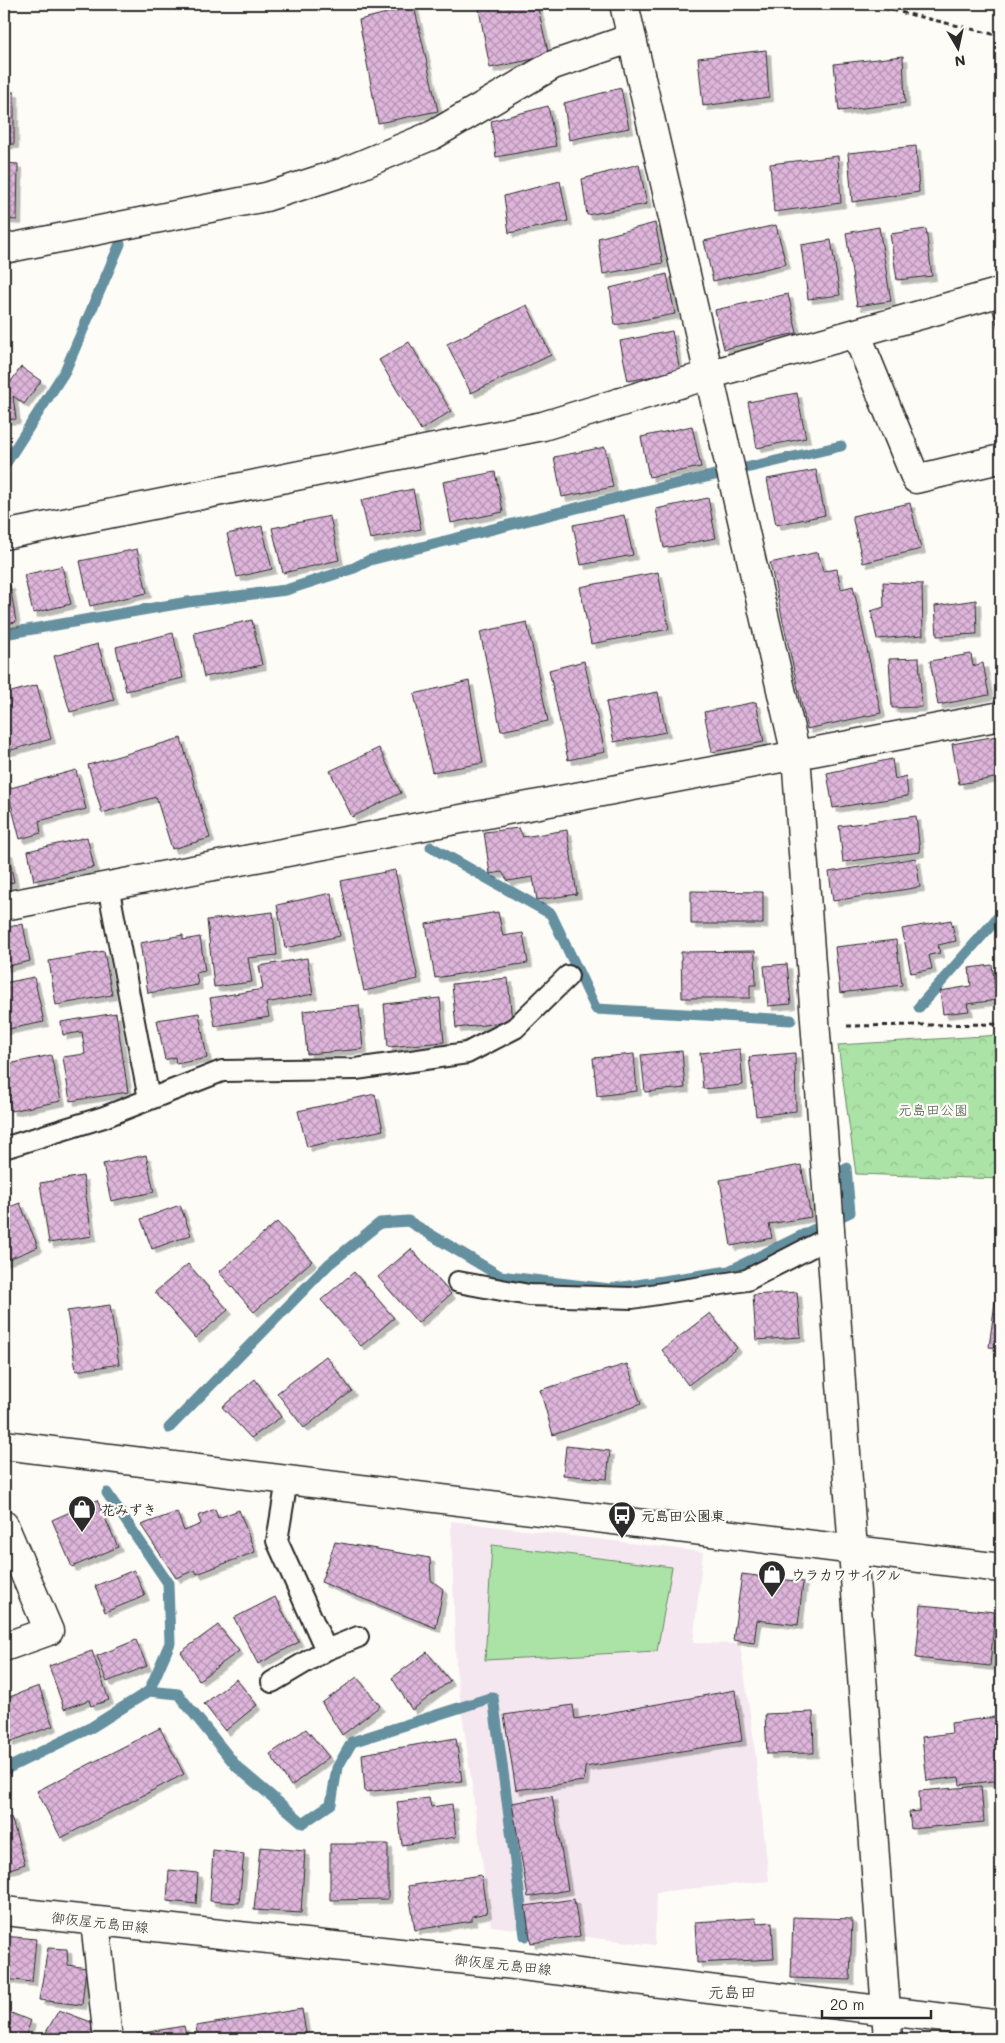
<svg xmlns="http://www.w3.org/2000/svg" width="1005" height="2043" font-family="Mali,'Klee One',sans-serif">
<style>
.built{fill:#f4e7ef}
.green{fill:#abe3a6;stroke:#6b8768}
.park{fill:url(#park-crowns);stroke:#6b8768}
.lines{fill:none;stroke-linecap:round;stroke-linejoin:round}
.stream{stroke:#65909f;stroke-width:11}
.building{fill:url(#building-cross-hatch);stroke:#2b2b2b;filter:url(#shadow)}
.service-casing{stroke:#2b2b2b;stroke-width:24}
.minor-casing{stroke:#2b2b2b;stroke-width:31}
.tertiary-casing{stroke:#2b2b2b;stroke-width:31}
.path{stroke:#2b2b2b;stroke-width:3;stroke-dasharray:5 4;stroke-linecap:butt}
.service{stroke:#fdfcf7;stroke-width:20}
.minor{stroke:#fdfcf7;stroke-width:28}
.tertiary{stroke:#fdfcf7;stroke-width:28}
.labels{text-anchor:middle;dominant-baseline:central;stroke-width:4.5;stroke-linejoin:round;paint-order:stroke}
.park-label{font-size:14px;fill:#4b594a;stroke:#fdfcf7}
.poi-label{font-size:14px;font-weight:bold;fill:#2b2b2b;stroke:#fdfcf7;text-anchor:start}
.street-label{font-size:14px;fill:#2b2b2b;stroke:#fdfcf7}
.quarter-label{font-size:16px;fill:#2b2b2b;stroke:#fdfcf7}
</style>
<defs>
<pattern id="park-crowns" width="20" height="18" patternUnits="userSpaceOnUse" patternTransform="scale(1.25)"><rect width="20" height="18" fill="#abe3a6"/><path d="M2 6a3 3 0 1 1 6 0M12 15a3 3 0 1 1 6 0" fill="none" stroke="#93c38f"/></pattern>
<pattern id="building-cross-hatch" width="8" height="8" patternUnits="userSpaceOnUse" patternTransform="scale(1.25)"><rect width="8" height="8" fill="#deb5db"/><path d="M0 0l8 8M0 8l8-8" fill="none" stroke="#b493b2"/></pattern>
<filter id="shadow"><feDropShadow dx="4.5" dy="4.5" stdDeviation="0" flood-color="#0004"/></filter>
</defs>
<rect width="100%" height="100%" fill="#fdfcf7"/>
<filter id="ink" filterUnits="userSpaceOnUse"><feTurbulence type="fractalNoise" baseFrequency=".02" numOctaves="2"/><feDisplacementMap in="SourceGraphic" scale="10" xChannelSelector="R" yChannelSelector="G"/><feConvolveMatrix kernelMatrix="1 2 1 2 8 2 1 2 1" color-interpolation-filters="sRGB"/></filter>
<g filter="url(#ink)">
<path class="built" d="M451 1521 703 1552 693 1643 740 1644 754 1741 769 1881 656 1892 655 1945 491 1926 456 1668Z"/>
<path class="green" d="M492 1545 672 1567 657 1651 485 1660Z"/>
<path class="park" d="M1001 1035V1179L856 1174 838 1045Z"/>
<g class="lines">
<path class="stream" d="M4 466 65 371 120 244
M4 634 188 602 286 590 354 568 370 560 632 494 841 446
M431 847 551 914 596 1009 791 1020
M919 1007 1001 914
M169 1428 329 1264 380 1223 408 1221 500 1276 610 1289 729 1271 850 1212 846 1168
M149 1691 178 1694 237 1767 303 1823 331 1804 337 1768 352 1742 493 1697 525 1936
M4 1770 92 1727 149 1691 170 1643 168 1583 107 1493"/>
</g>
<path class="building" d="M478 4H537L549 56 490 68Z
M414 6 438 111 378 123 359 20Z
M766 50 769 97 703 106 698 58Z
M903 56 905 103 839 111 834 64Z
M621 88 629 128 569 140 564 103Z
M4 92H14V144H4Z
M548 106 556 146 496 157 491 121Z
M916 146 919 192 852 202 848 153Z
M838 156 841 203 774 212 770 164Z
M4 163 18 164 17 220 4 219Z
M639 164 647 204 587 215 582 179Z
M560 181 568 221 509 233 504 196Z
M655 223 663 263 603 274 598 238Z
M776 225 786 264 713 281 704 241Z
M879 227 891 301 857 306 846 233Z
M926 229 932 276 897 280 890 234Z
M831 240 840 295 808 299 801 245Z
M667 274 675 314 615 325 610 288Z
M788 294 797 333 724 349 715 310Z
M527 305 551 355 471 393 447 344Z
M1001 309V337L993 311Z
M672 331 680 371 628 381 620 341Z
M409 342 451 411 421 430 379 360Z
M21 367 41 381 24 404 13 396 16 419 4 420V376L9 375 10 383Z
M797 393 806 438 757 448 748 402Z
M692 426 701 467 649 477 641 437Z
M605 447 613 487 562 497 554 457Z
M816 470 825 515 776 525 767 479Z
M495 472 503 512 451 523 443 482Z
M413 489 421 529 370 539 361 500Z
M708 498 716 538 664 548 656 509Z
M910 503 921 549 863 563 852 516Z
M624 515 633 555 581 565 573 525Z
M330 516 339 560 283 573 272 528Z
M262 526 272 569 237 577 227 534Z
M137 549 147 593 90 606 80 561Z
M818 552 823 571 837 569 841 589 853 586 881 713 807 729 770 563Z
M62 566 71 604 33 613 24 575Z
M658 572 669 629 591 644 580 587Z
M883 582 922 584 923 635 877 639 871 611 884 607Z
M4 585H10L16 622 4 624Z
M976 600 977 634 937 636 935 606Z
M252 620 262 665 204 677 194 633Z
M527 622 548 721 501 731 480 632Z
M173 633 183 678 126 691 116 647Z
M98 644 114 700 70 712 54 656Z
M971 654 973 666 983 663 989 695 938 705 930 661Z
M919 658 922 707 892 708 889 659Z
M584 661 605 752 568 760 549 670Z
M469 681 483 763 432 772 414 694Z
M37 685 51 739 4 752V694Z
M658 692 666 732 614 742 606 702Z
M756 702 764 742 712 752 704 712Z
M997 736 1001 777 959 784 952 744Z
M181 738 210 838 172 849 156 797 102 813 88 765Z
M379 748 401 793 352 817 330 771Z
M892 759 895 779 906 776 908 796 833 808 827 773Z
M76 770 86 809 39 821 41 833 20 839 7 789Z
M916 816 920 852 843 862 839 826Z
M519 828 523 837 567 830 577 894 537 900 533 877 508 881 502 872 490 874 484 832Z
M87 837 94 867 34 881 28 851Z
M8 851 14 882 4 884V852Z
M916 858 920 887 833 901 829 872Z
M395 870 418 979 364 991 341 881Z
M691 891 763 892V924H691Z
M331 893 340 936 285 948 277 905Z
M273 912 277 955 248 958 252 982 214 987 207 920Z
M498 912 503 936 523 933 528 963 435 978 426 924Z
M951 920 956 941 938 945 940 953 929 955 932 969 911 973 902 929Z
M23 924 30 961 4 967V928Z
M183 935V940L200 937 205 971 196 973 198 985 148 993 140 943Z
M896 940 902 985 840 993 835 947Z
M104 951 112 995 56 1005 49 961Z
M755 951 756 985H750V998H682L681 952Z
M307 958 313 994 266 1003 269 1017 215 1026 210 998 263 989 259 966Z
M787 964 791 1004 768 1006 764 966Z
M992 965 997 1000 967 1004 969 1011 943 1014 940 991 971 986 969 968Z
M34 977 44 1022 4 1030V983Z
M508 978 512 1022 456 1028 452 984Z
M440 998 444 1042 388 1047 384 1004Z
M359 1005 363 1049 307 1054 303 1011Z
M116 1013 128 1092 70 1101 63 1057 85 1054 82 1032 63 1035 61 1022Z
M199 1013 207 1058 176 1064 175 1057 165 1060 157 1020Z
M740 1049 743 1085 703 1089 700 1053Z
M682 1051 685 1088 645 1092 641 1055Z
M795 1053 796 1111 756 1116 749 1057Z
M634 1054 637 1091 597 1096 593 1058Z
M51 1055 61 1101 11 1111 4 1065Z
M375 1094 383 1130 307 1147 298 1111Z
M146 1155 154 1192 111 1201 103 1164Z
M801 1165 811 1217 769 1224 772 1238 731 1246 720 1180Z
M83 1176 92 1236 49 1243 40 1183Z
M20 1203 38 1247 4 1261V1209Z
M180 1205 191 1235 152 1249 141 1219Z
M277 1222 312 1261 254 1312 219 1272Z
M411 1249 451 1294 418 1323 378 1277Z
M188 1264 228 1310 195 1338 155 1292Z
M354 1272 394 1318 361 1346 321 1300Z
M999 1272H1001V1348L989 1347Z
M797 1292 801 1337 756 1340 753 1295Z
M110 1305 119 1364 76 1371 67 1311Z
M710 1313 737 1348 688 1385 662 1350Z
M326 1356 352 1391 304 1428 277 1393Z
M627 1364 641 1404 553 1435 540 1390Z
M255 1379 281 1417 251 1438 222 1407Z
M566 1446 610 1451 607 1479 563 1475Z
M97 1500 118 1547 72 1567 52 1520Z
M215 1509 218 1518 239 1510 255 1552 197 1574 195 1570 176 1578 141 1525 177 1512 184 1531 201 1524 198 1516Z
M335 1542 430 1558 431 1580 443 1589 436 1628 321 1582Z
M134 1570 145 1596 105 1612 95 1586Z
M742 1574 803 1582 798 1625 757 1620 754 1643 733 1640Z
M275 1597 299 1642 258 1664 234 1618Z
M921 1605 995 1612 990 1666 916 1658Z
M218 1625 239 1651 199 1680 181 1652Z
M136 1640 147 1666 107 1682 97 1656Z
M92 1651 109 1700 91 1706 89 1700 64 1709 49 1666Z
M427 1652 450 1681 412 1710 392 1678Z
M357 1677 380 1706 342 1735 322 1703Z
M236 1679 257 1705 225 1731 204 1704Z
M39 1686 53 1726 9 1742 4 1726V1699Z
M735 1690 742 1741 585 1767 584 1781 516 1790 504 1715 573 1705 575 1719Z
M813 1712 814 1753 767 1754 765 1714Z
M1001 1716V1780L960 1785 959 1777 927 1781 922 1737 952 1733 951 1723Z
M160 1728 184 1774 61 1838 37 1791Z
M306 1729 329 1757 291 1786 270 1754Z
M456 1738 462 1781 365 1792 362 1754Z
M981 1786 984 1822 911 1829 909 1812 920 1811 919 1791Z
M552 1796 568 1890 528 1897 512 1803Z
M429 1798 431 1807 452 1804 456 1837 402 1845 397 1802Z
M11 1817 25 1864 4 1871V1819Z
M330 1844H388V1899L330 1900Z
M260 1847 305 1851 301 1913 254 1910Z
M213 1850 244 1854 239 1903 210 1901Z
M169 1870 198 1873 196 1904 167 1901Z
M481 1875 487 1913 472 1916V1921L415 1930 408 1886Z
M574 1899 580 1936 531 1943 525 1906Z
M793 1917 852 1919 850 1980 791 1978Z
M755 1918 757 1923 772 1922 774 1959 697 1963 695 1922Z
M4 1936 36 1939 32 1982 4 1979Z
M48 1948 67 1949 68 1965 86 1968 82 2005 39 2000Z
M302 2009 307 2039H198L196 2026Z
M4 2010 31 2021 24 2039H4Z
M59 2010 91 2022 93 2039H42Z
M184 2026 187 2039H137L136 2034Z
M808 2036 863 2039H808Z"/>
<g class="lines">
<g class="service-casing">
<path id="service" d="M108 886 149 1099
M4 1148 104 1117 222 1071 356 1069 467 1053 515 1028 568 976
M458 1282 529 1295 632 1298 747 1280 832 1236
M287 1480 277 1541 326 1650
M272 1682 326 1650 358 1637"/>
</g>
<g class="minor-casing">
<path id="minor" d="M624 4 796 755 888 2039
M4 249 266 197 344 172 433 135 553 65 632 38
M856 333 916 479 1000 459
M4 535 543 426 708 375 1001 292
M4 906 1001 716
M4 1525 49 1631 4 1647
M4 1911 514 1965 1001 2025
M95 1922 108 2039"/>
</g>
<g class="tertiary-casing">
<path id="tertiary" d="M4 1445 1001 1568"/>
</g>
<path class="path" d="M866 4 1001 36
M847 1026 1001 1024"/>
<use href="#service" class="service"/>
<use href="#minor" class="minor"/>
<use href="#tertiary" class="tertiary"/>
</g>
</g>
<defs>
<g id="shop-pin" transform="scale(1.4375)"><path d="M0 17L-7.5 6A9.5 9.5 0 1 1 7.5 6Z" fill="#2b2b2b" stroke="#fdfcf7"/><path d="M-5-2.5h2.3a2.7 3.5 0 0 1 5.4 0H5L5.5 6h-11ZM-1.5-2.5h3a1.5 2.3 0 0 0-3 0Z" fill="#fff"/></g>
<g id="bus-pin" transform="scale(1.4375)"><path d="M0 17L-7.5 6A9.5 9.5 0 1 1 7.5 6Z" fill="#2b2b2b" stroke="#fdfcf7"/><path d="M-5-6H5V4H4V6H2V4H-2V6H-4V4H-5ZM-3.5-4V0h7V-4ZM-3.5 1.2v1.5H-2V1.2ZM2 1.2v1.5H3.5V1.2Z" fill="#fff"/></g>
</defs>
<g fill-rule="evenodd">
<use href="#shop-pin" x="82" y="1509"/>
<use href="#bus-pin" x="622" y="1515"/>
<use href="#shop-pin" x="772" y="1574"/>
</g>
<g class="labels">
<g class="park-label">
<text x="933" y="1109">元島田公園</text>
</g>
<g class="poi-label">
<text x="101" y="1509">花みずき</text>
<text x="641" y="1515">元島田公園東</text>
<text x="791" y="1574">ウラカワサイクル</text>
</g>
<g class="street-label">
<text transform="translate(100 1922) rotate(6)">御仮屋元島田線</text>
<text transform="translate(503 1964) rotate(6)">御仮屋元島田線</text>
</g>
<g class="quarter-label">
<text x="732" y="1991">元島田</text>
</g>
</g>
<rect width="1005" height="2043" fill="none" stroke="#fdfcf7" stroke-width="20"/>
<rect x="10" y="10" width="985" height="2023" fill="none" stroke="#2b2b2b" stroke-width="2" filter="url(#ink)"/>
<g transform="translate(958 48) rotate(171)" stroke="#fdfcf7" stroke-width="4" paint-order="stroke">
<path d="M0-4L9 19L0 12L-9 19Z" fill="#2b2b2b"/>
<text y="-8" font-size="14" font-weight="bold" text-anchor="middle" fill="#2b2b2b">N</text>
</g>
<path d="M822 2010v8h109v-8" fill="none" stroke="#2b2b2b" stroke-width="2.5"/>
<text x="830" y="2010" font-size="15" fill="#2b2b2b" stroke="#fdfcf7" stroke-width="4" paint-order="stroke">20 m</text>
</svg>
